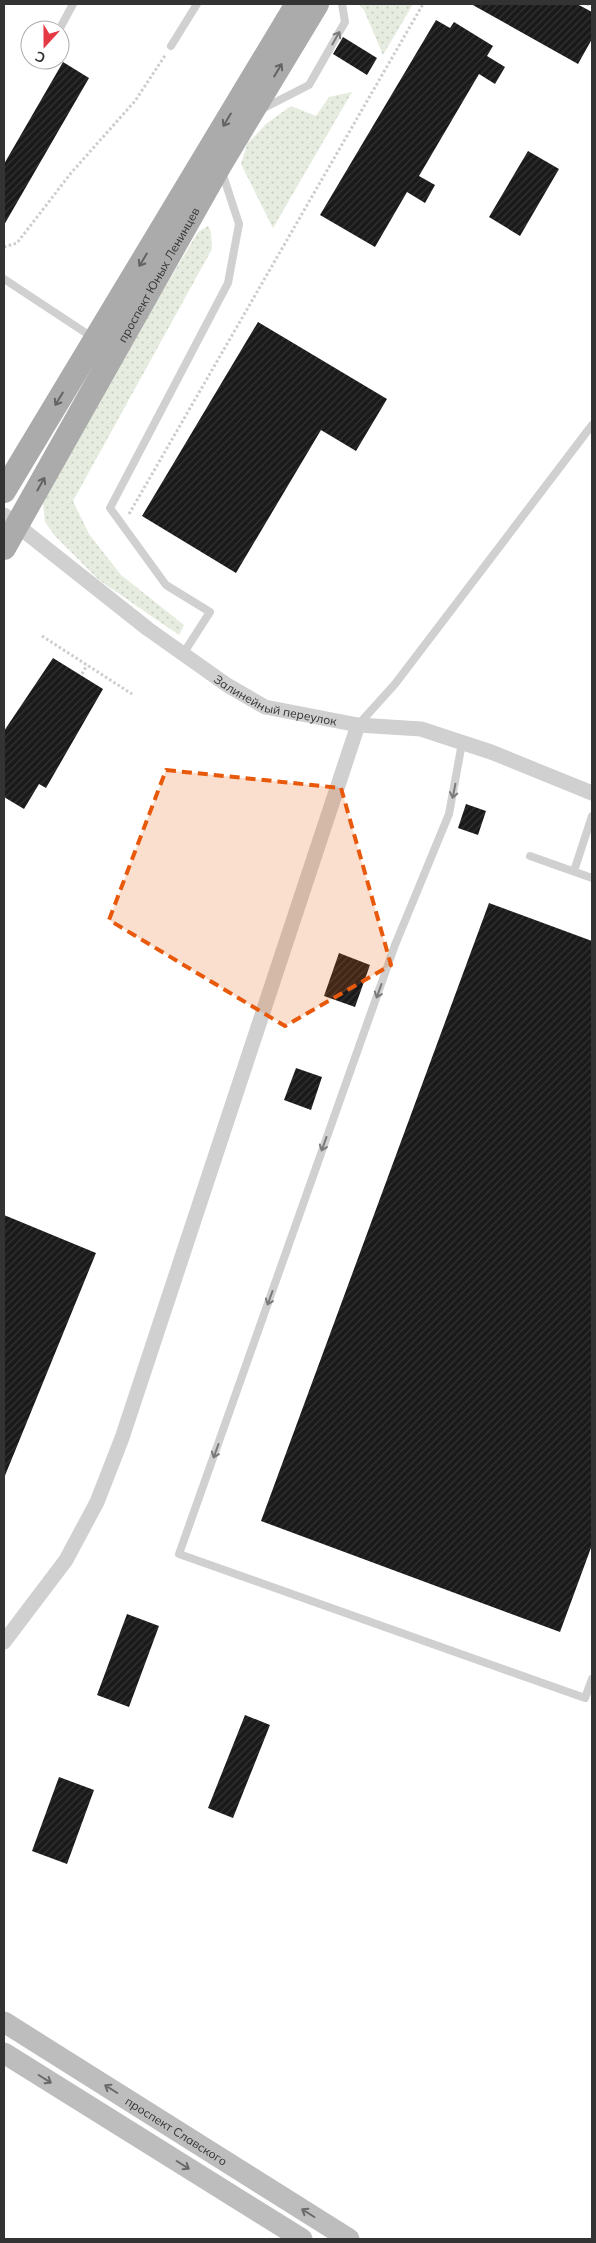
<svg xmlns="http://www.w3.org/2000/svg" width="596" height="2243" font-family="Mulish,sans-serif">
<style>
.green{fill:url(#green-dots)}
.building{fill:url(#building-hatch)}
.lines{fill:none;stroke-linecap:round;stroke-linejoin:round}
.path{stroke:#cdcdcd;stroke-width:3;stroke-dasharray:2.5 2.5;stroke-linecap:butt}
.lane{stroke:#d0d0d0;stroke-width:8}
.street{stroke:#d0d0d0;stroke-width:15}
.secondary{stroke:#bdbdbd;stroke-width:21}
.primary{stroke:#ababab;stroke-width:24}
.oneway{stroke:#7a7a7a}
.oneway2{stroke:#636363}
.oneway3{stroke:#6a6a6a}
.marked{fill:#e8590c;fill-opacity:0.2;stroke:#e8590c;stroke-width:4;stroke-dasharray:10 6;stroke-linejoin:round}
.labels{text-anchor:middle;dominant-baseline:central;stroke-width:5;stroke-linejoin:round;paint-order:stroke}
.street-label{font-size:12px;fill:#333;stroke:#fff}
</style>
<defs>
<pattern id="green-dots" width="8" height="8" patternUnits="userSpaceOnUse" patternTransform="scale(1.25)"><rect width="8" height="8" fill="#e6ecdf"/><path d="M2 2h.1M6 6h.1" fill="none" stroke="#c6cbc0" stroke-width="1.8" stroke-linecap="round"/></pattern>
<pattern id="building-hatch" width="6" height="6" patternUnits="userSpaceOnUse" patternTransform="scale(1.25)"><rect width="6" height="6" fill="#1a1a1a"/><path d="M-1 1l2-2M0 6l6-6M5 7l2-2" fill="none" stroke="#333"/></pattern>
</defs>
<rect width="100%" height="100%" fill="#fff"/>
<path class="green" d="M358 4H413L383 55 364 10Z
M352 92 273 228 241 164 247 144 266 124 291 106 316 116 329 97Z
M208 226 211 232 212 249 73 501 89 534 121 575 184 625 179 635 99 580 55 536 45 522 42 493 198 232Z"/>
<path class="building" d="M471 4H577L592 12V39L578 64Z
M436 20 450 28 454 22 493 46 487 56 505 67 495 84 479 74 419 176 435 185 425 203 407 192 375 247 320 215Z
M343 37 377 58 367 75 333 54Z
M63 62 89 78 4 225V164Z
M528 151 559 169 520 236 489 217Z
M258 322 387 399 356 451 321 430 236 573 142 516Z
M53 658 103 689 46 788 39 784 24 809 4 797V731Z
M466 804 486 811 478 835 458 828Z
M489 903 592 941V1545L560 1632 261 1521Z
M339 953 370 965 355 1007 324 996Z
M296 1068 322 1077 311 1110 284 1100Z
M4 1215 96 1253 4 1478Z
M127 1614 159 1626 129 1707 97 1695Z
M245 1715 270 1725 233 1818 208 1808Z
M59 1777 94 1790 67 1864 32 1851Z"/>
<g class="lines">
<path class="path" d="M587 4 592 6
M4 247 17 243 71 173 135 101 166 54
M129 514 423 4
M42 636 132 694
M82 674 87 665"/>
<path class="lane" d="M59 30 73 4
M171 46 197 4
M262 109 309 85 345 22 342 4
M4 279 92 337
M183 654 210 612 166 585 110 508 228 283 239 224 222 172
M358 725 395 684 592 425
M462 743 449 814 395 945 179 1554 585 1698 592 1679
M530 856 592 878
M574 871 592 816"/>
<g class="street">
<path id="s1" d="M4 515 148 629 227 685 265 707 358 725 421 729 491 752 592 793"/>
<path d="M4 1642 66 1560 97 1502 122 1438 358 725"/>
</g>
<g class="secondary">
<path id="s2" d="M4 2022 349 2239"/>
<path d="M4 2053 302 2239"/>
</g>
<g class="primary">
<path d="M4 491 297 4"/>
<path id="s3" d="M4 548 220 165 317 4"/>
</g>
</g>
<defs><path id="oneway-shaft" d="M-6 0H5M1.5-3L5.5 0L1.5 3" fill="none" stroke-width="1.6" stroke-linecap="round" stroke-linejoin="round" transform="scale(1.25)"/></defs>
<g class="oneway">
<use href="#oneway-shaft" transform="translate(336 38) rotate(-60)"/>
<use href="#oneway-shaft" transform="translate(454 791) rotate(101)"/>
<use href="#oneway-shaft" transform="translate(379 991) rotate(110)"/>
<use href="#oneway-shaft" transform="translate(324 1144) rotate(110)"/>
<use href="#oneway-shaft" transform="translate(270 1298) rotate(110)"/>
<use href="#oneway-shaft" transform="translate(216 1451) rotate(110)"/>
</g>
<g class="oneway2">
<use href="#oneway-shaft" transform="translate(278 70) rotate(-59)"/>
<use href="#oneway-shaft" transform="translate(227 120) rotate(121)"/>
<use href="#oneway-shaft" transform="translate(143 260) rotate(121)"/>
<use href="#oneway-shaft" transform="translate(59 399) rotate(121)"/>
<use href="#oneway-shaft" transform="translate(41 484) rotate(-61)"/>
</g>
<g class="oneway3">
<use href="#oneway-shaft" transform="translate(45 2079) rotate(32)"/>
<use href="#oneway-shaft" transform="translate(111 2089) rotate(-148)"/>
<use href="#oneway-shaft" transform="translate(183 2165) rotate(32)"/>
<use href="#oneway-shaft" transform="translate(308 2213) rotate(-148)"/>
</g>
<path class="marked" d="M166 770 341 788 391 965 285 1026 109 920Z"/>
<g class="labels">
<g class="street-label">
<text stroke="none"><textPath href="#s3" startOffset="314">проспект Юных Ленинцев</textPath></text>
<text stroke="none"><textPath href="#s1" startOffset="332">Залинейный переулок</textPath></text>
<text stroke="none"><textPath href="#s2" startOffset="204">проспект Славского</textPath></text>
</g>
</g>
<rect width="596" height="2243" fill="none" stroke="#333333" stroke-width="10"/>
<g transform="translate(45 45) rotate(201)"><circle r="24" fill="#ffffff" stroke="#adadad"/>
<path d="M0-4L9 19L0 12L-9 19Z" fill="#e63946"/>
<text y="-8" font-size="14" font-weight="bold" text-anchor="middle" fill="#333333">С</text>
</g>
</svg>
